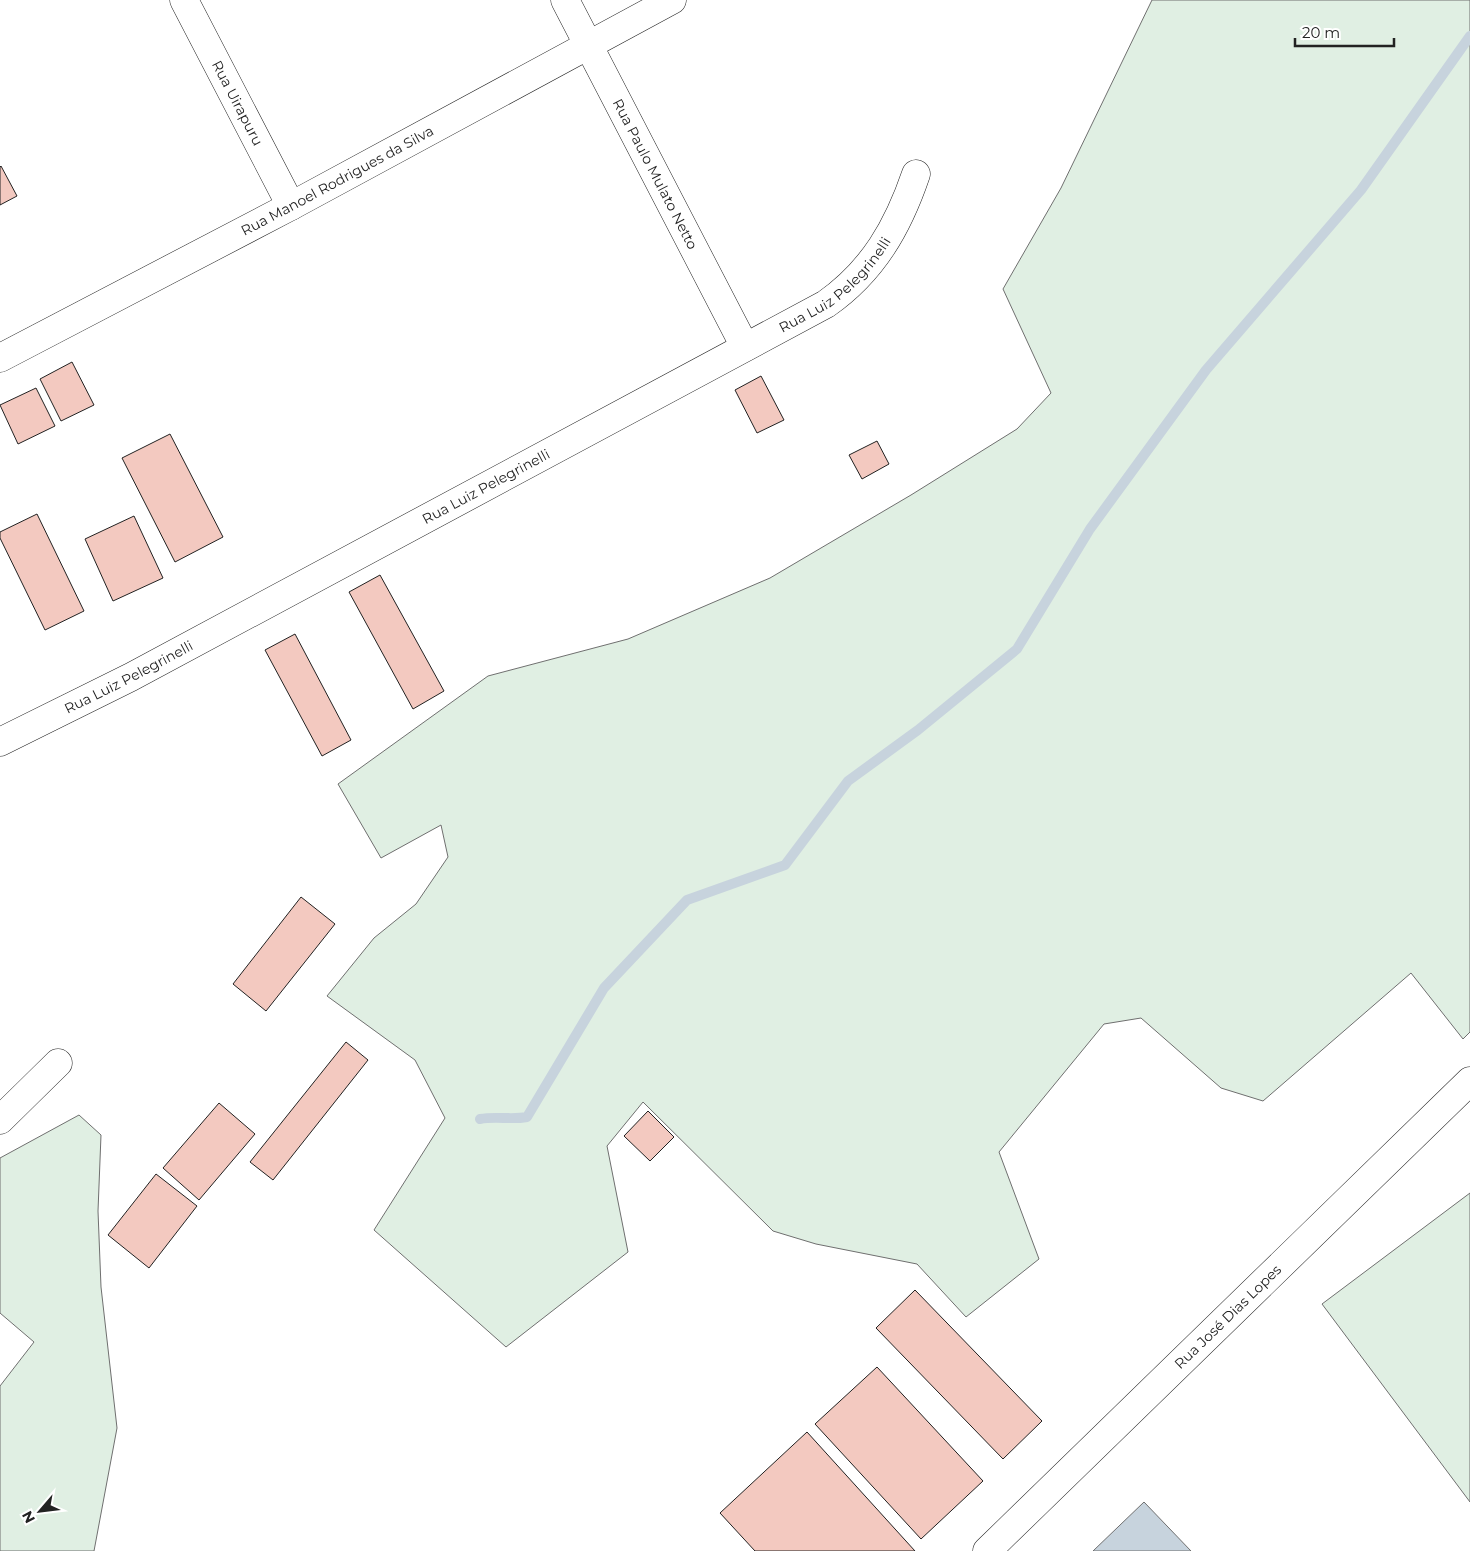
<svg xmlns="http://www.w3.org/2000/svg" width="1470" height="1551" font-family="Montserrat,sans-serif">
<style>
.green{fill:#e0efe3;stroke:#6f6f6f}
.water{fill:#c7d3dd;stroke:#6f6f6f}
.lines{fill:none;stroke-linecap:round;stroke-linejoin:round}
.stream{stroke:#c7d3dd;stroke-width:10}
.building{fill:#f3c9c0;stroke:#222}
.street-casing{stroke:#222;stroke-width:29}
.secondary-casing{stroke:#222;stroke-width:29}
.street{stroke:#fff;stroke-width:28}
.secondary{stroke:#fff;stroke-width:28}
.labels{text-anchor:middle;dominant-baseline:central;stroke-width:4;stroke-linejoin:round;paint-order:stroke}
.street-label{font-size:14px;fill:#222;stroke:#fff}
</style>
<rect width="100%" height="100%" fill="#fff"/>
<path class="green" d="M1152 0H1470V1032L1463 1039 1411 973 1263 1101 1221 1088 1141 1018 1104 1024 999 1152 1039 1259 966 1317 917 1264 816 1244 773 1231 643 1102 607 1146 628 1252 506 1347 374 1230 445 1118 415 1060 327 996 374 938 416 904 448 857 441 825 381 858 338 784 488 676 628 639 770 578 911 495 1017 429 1051 393 1003 289 1061 188Z
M79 1115 101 1135 98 1211 101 1287 117 1428 94 1551H0V1386L34 1342 0 1313V1158Z
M1470 1193V1502L1322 1304Z"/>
<path class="water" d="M1144 1502 1191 1551H1093Z"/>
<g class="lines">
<path class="stream" d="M480 1119C496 1116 511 1120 527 1117L604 988 687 900 785 865 848 781 918 730 1017 649 1090 529 1206 370 1361 190 1470 36"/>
</g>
<path class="building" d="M1 166 17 196 0 205V167Z
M72 362 94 405 61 421 40 379Z
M761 376 784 420 757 433 735 390Z
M36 388 55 426 18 444 0 405Z
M170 434 223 537 175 562 122 458Z
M877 441 889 464 862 479 849 455Z
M37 514 84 611 45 630 0 538V532Z
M134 516 163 578 113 601 85 539Z
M380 575 444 691 413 709 349 592Z
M295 634 351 740 322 756 265 650Z
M301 897 335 924 266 1011 233 984Z
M346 1042 368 1060 273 1180 250 1162Z
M219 1103 255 1134 199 1200 163 1168Z
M648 1111 674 1137 650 1161 624 1136Z
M156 1174 197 1206 149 1268 108 1235Z
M915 1290 1042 1421 1003 1459 876 1328Z
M877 1367 983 1481 921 1539 815 1424Z
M807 1432 915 1551H755L720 1513Z"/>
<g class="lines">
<g class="street-casing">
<g id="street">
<path id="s1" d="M565 0 745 347"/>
<path id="s2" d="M0 358 291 206 672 0"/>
<path id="s3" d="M0 742 131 677 826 304C873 271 898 227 916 174"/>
<path d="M0 1120 58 1063"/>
<path id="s4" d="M987 1551 1470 1081"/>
</g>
</g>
<g class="secondary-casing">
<g id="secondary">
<path id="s5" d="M184 0 291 206"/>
</g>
</g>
<use href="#street" class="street"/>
<use href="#secondary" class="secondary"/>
</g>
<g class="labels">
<g class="street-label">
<text stroke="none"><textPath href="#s5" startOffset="116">Rua Uirapuru</textPath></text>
<text stroke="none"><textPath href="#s1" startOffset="196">Rua Paulo Mulato Netto</textPath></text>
<text stroke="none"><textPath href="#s2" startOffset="381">Rua Manoel Rodrigues da Silva</textPath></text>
<text stroke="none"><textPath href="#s3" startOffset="954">Rua Luiz Pelegrinelli</textPath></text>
<text stroke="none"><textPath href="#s3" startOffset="549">Rua Luiz Pelegrinelli</textPath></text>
<text stroke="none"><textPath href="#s3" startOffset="144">Rua Luiz Pelegrinelli</textPath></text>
<text stroke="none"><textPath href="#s4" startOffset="336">Rua José Dias Lopes</textPath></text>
</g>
</g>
<g transform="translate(40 1511) rotate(242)" stroke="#ffffff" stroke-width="4" paint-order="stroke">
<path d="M0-4L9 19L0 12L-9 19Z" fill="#222222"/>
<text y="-8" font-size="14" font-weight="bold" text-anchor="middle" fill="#222222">N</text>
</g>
<path d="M1295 38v8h99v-8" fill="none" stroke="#222222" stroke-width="2.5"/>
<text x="1302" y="38" font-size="15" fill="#222222" stroke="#ffffff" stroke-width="4" paint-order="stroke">20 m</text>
</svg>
